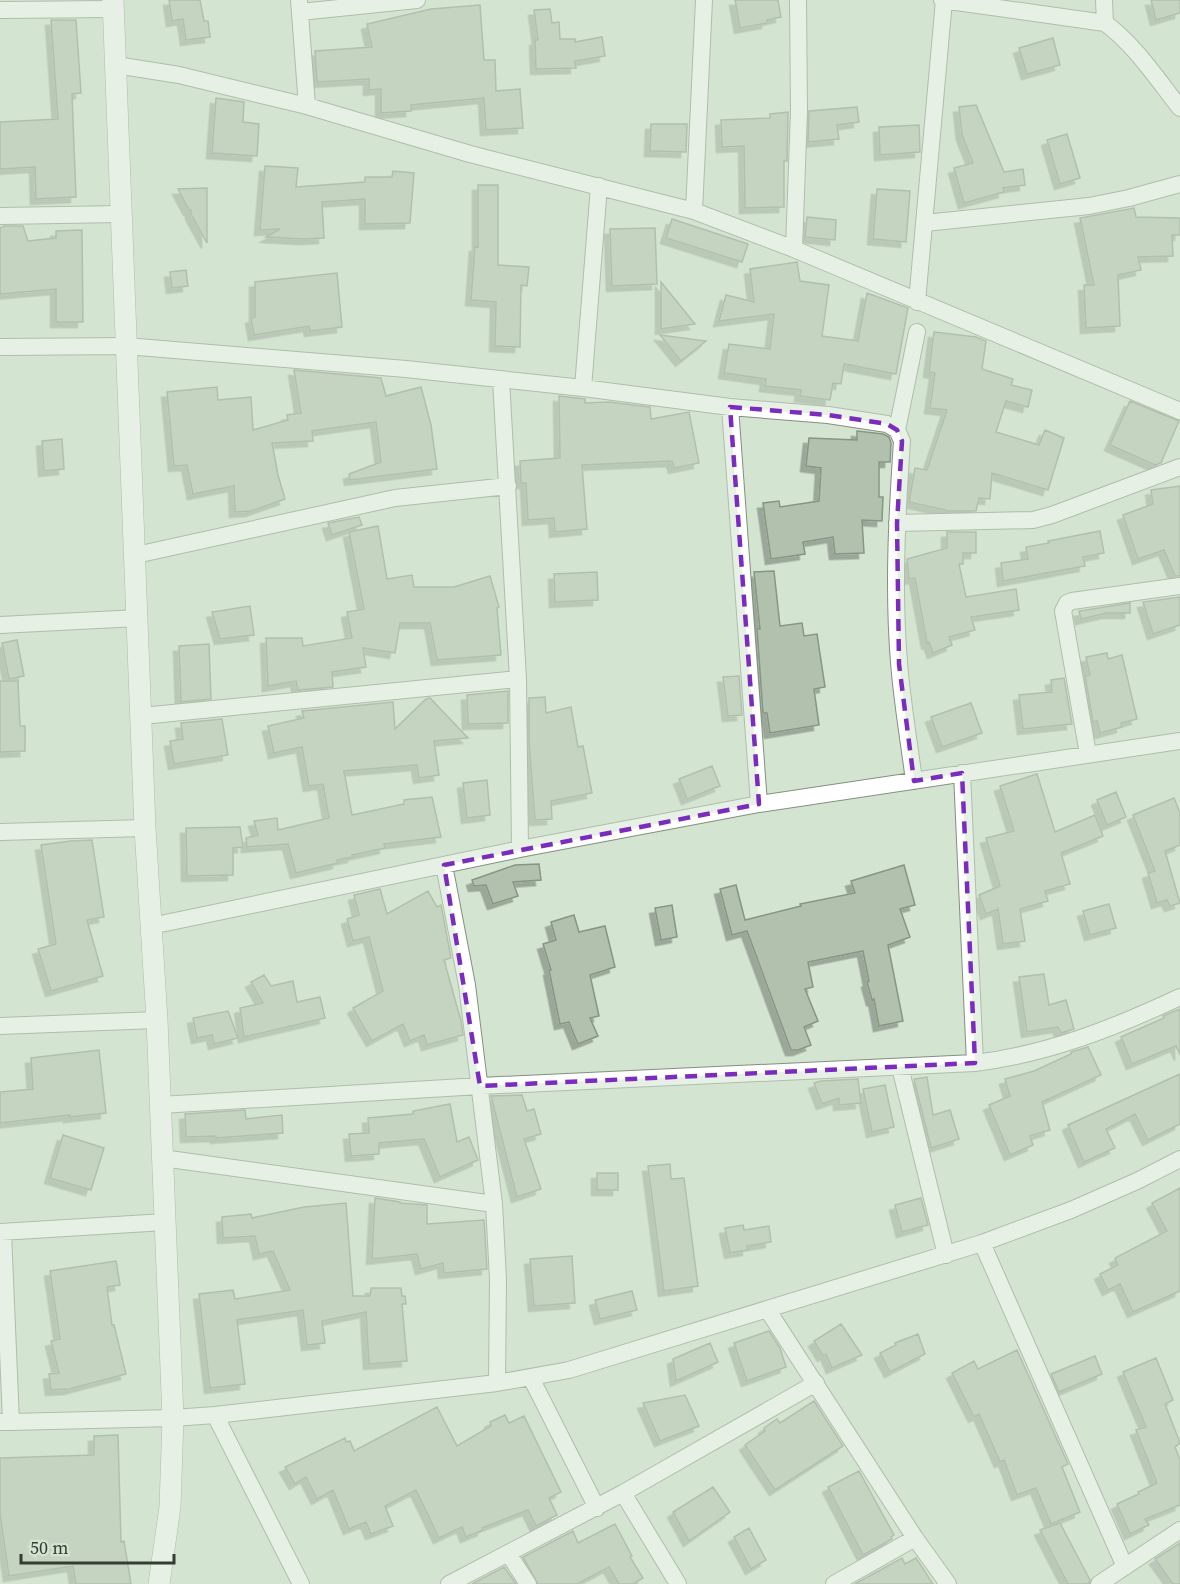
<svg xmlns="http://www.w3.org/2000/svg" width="1180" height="1584" font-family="'Source Serif 4',serif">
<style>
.building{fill:#b1c1ae;stroke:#869683;stroke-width:1.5;filter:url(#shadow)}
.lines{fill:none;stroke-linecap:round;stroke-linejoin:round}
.minor-casing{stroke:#82917e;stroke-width:18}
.tertiary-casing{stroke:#82917e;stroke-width:22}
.minor{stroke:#fff;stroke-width:16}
.tertiary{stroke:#fff;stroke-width:21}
.marked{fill:none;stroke:#7b2cbf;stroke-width:4.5;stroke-dasharray:12 8;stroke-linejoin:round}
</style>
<defs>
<filter id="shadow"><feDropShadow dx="-5.5" dy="5.5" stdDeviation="0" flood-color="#0004"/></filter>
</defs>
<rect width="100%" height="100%" fill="#d3e4d0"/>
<path class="building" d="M169 0H200L204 21H208L210 37 186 40 183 19 172 21Z
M735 0H778L781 17 767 20V23L740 28Z
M1151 0H1180V13L1156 20Z
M480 5 484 60H495L496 91 520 89 523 128 486 130 484 98 411 105V111L381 113V89L369 90V79L317 82 315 51 372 47 367 24 431 9Z
M550 9 552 23 559 22 560 39H575V42L602 37 605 56 575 61 576 68 536 69 535 40H538L534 10Z
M51 20H76L81 93 72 94 76 197 36 199 35 167 0 169V122L58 119Z
M1053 38 1060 65 1027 74 1019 48Z
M216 98 244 102 243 122 259 124 257 156 212 153Z
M976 105 1004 172 1023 169 1025 185 1003 188 1004 192 964 203 954 168 973 163 962 135 959 107Z
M857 107 859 122 837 125 839 139 808 142 809 111Z
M788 112 787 161H784V207L745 208 744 146 722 147 721 120 770 118V114Z
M651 124H687L686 152 650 151Z
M919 125 920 152 880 155 879 127Z
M1067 134 1080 178 1060 184 1047 140Z
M265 166 298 168 296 187 365 182V177H392L393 171 414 173 410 223 365 224V199L322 202 324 238 304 239 266 237 280 229 260 230Z
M478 185H498V265L529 267 527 286 521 285 520 347 495 346 496 302 471 300 475 246 478 247Z
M207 188V243L191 214V210H189L178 189Z
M877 189 910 191 906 242 873 239Z
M1134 208 1136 217 1180 218V235H1172L1173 256 1138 257 1141 270 1118 275 1120 326 1086 328 1084 285H1094L1080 218Z
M807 217 836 220 835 240 805 237Z
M672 219 748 244 742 262 666 238Z
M4 226H23L28 241 56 238V231L82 230 83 322H56V289L0 294V228Z
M655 228 657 284 612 286 610 229Z
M797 262 800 281 829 285 822 336 858 341 867 293 908 308 896 374 844 364 841 384 833 383 830 400 800 396 801 390 765 386 766 379 724 373 729 344 770 349 774 314 719 321 726 295 754 302 750 269Z
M186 270 188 286 172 288 170 272Z
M337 273 342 327 310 331 309 326 254 335 251 318 255 317V282Z
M661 282 695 324 661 329Z
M934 332 976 337 986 341 982 369 1013 379 1011 385 1032 390 1028 407 1006 401 996 432 1039 445 1045 430 1064 438 1048 490 992 473 990 499 979 498 976 511H946V510L909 502 915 468 927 470 947 410 930 408 935 373 929 372Z
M660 335 706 341 681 361Z
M294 370 381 378 386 396 421 387 431 425 437 469 350 480 349 474 381 462 376 422 312 431 313 441 272 443 278 475 285 499 251 511 235 512 234 486 193 494 187 465 174 466 167 392 217 387 218 400 251 397 253 430 288 420 287 415 301 413Z
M559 396 585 399V403L609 402 650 407 651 419 689 412 699 463 674 468 672 461 582 465 587 529 555 532 554 518 528 520 526 483H521L520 461 560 458Z
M1130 401 1179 421 1161 463 1155 465 1110 445Z
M857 431 883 434 889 437 891 443 890 462H879V497H883L882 521 862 520 864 553 835 554 833 537 803 542 805 554 771 559 763 503 779 501 780 507 819 501 821 468 806 466 809 438 857 440Z
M62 439 64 469 44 471 42 441Z
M1180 486V576H1175L1164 550 1138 559 1123 515 1153 504 1151 490Z
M359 517 362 525 332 535 328 523Z
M378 526 387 579 412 575 414 587H454L490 576 499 607 497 608 501 655 437 660 430 623H400L395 653 363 648 366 667 332 672 333 687 298 690 296 681 268 686 266 638H302L303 646 352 638 347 612 364 609 349 532Z
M1100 531 1104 553 1083 557 1085 566 1003 581 1001 563 1028 559 1026 547 1049 543 1048 541Z
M947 532H976V553H963V564H959L966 597 1016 589 1019 610 971 617 975 630 949 637 952 645 933 653 929 642 927 643 915 578 909 579 907 559 947 548Z
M774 571 780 626 802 623 804 636 817 634 825 687 814 689 819 725 770 733 767 713H763L757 629H760L754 572Z
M597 572 598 600 555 602 554 574Z
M1180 597V625L1153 634 1143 602Z
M1130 603V613H1107L1081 619 1079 611Z
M250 606 254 635 220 639 212 612Z
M17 640 24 676 9 679 2 643Z
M209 644 211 699 181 702 179 646Z
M1107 653 1108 659 1122 655 1137 719 1121 723 1122 727 1100 733 1097 721 1093 722 1085 676 1090 675 1086 657Z
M739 676 742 715 728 716 723 677Z
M1064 678 1072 724 1023 729 1019 695 1052 692 1051 680Z
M0 681H18L20 726H25V751L0 752Z
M508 691V723L468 724 467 695Z
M545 697 546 713 571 707 578 747 583 746 592 793 551 801 552 819 535 820 529 742V698Z
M430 698 468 738 434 741 439 775 419 778 417 765 344 771 352 815 404 804V800L432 797 441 837 384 844 385 848 352 855 353 857 337 860 338 863 296 873 288 844 247 847 246 838 258 835 254 821 277 818 278 830 329 818 323 784 309 786 302 747 274 753 268 726 304 718 302 711 393 702 395 729 426 699Z
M971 703 982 733 942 747 931 717Z
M222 719 228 755 174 764 170 741 183 739 181 723Z
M712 766 720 786 687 799 679 779Z
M1037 774 1055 832 1095 815 1103 836 1061 853 1070 884 1045 891 1048 901 1020 909 1025 941 1003 944 998 909 986 914 979 895 1000 886 986 838 1014 831 1000 786Z
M487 780 490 815 467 818 463 783Z
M1116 792 1126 817 1107 825 1097 800Z
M1174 798 1180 813V845L1165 851 1180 903 1170 906 1167 900 1157 903 1148 873 1155 871 1133 815Z
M240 827 243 847 233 848V875L187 876 186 828Z
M92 840 104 917 87 920 103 976 51 991 38 949 56 944 41 845 71 841Z
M539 864 541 880 513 882 518 896 493 904 486 885 474 886 472 880 515 865Z
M904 865 915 905 900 909 910 937 888 945 903 1021 879 1026 874 999 872 1000 867 982 869 981 863 951 808 962 813 987 805 989 818 1021 804 1027 811 1045 798 1050H791L747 931 732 935 720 889 736 885 745 920 801 906 800 904 855 893 851 881Z
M380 889 387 914 428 891 437 907 441 905 451 958 444 960 461 1021 463 1035 427 1045 424 1035 410 1041 403 1024 372 1041 353 1008 383 991 369 937 353 941 347 919 359 915 354 895Z
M1109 904 1116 928 1090 935 1083 911Z
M672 905 677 937 661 940 655 908Z
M574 915 579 932 605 926 615 967 590 975 599 1016 590 1018 598 1036 578 1044 569 1022 560 1024 549 970H551L543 944 556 940 551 922Z
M1044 974 1049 1005 1066 1000 1074 1029 1061 1033 1058 1027 1027 1032 1019 977Z
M264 975 271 986 293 981 297 1002 320 997 325 1018 244 1037 240 1008 263 1003 251 982Z
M1180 1009V1055L1176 1046 1132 1064 1121 1037 1164 1018 1163 1016Z
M228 1011 238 1038 214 1044 212 1035 197 1038 193 1018Z
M1088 1047 1101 1075 1042 1102 1050 1130 1030 1136 1033 1145 1010 1155 989 1105 1010 1096 1005 1079 1034 1071 1071 1054V1052Z
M99 1050 106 1113 69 1117 70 1115 0 1123V1092L33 1089 31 1058Z
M1180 1074V1124L1148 1140 1135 1114 1106 1129 1115 1148 1084 1162 1068 1125Z
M927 1077 933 1115 950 1110 959 1139 931 1148 914 1079Z
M858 1079 861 1103 839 1105V1098L822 1104 814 1083 821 1081Z
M885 1085 894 1127 872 1132 863 1089Z
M522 1095 527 1111 534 1109 541 1134 524 1139 541 1189 517 1197 491 1096Z
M450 1104 457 1142 469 1137 478 1160 440 1177 424 1139 379 1143V1154L351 1156 349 1134 369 1133 368 1118 413 1114V1111Z
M245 1110 246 1119 282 1115 283 1133 216 1138V1136L186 1137 185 1114Z
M63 1135 104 1148 91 1190 50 1178Z
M670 1164 671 1179 684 1178 698 1286 664 1291 648 1166Z
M597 1173H618V1190H597Z
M1180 1188V1291L1133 1312 1120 1284 1108 1290 1100 1274 1118 1265 1115 1258 1167 1231 1152 1203Z
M375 1198 400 1202V1203L427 1205V1224L484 1220 487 1269 444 1273 443 1263 421 1269 417 1254 372 1259Z
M921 1198 928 1225 902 1232 895 1205Z
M346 1203 353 1296H370L371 1288H401L402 1296H405L406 1304H402L407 1361 369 1364 366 1312 322 1321 325 1343 307 1345 303 1310 237 1320 245 1384 210 1388 199 1294 233 1290 235 1299 290 1290 273 1251 259 1254 255 1236 223 1238 222 1217 251 1214 252 1218 304 1207Z
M743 1225 744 1230 769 1226 771 1242 747 1246 748 1250 730 1253 725 1228Z
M572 1256 575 1303 534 1306 530 1259Z
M116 1261 120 1285 107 1287 112 1325H114L126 1374 69 1389 51 1390 49 1374 59 1373 51 1341 60 1339 50 1271Z
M632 1291 637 1310 600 1319 595 1300Z
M841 1324 862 1355 832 1368 826 1354 823 1356 814 1341Z
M769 1331 780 1348 786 1367 747 1381 734 1343Z
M918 1334 925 1354 890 1372 880 1353 896 1345 895 1343Z
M710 1343 718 1362 676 1381 673 1359Z
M1017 1350 1068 1464 1062 1467 1080 1512 1051 1524 1036 1488 1017 1495 1004 1460 1000 1462 979 1414 974 1417 952 1373 974 1361 978 1369Z
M1095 1356 1102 1374 1059 1392 1051 1374Z
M1156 1358 1173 1400 1165 1404 1180 1443 1175 1447 1180 1460V1505L1145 1519 1149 1525 1130 1534 1117 1504 1139 1494 1138 1492 1157 1483 1136 1430 1146 1427 1123 1372Z
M685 1395 699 1426 660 1441 643 1403Z
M814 1401 843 1446 775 1490 745 1445 765 1431 764 1428 777 1419 780 1423Z
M437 1407 457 1446 491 1426 490 1422 505 1415 509 1423 524 1416 561 1492 549 1498 557 1515 536 1526 528 1510 482 1528 483 1530 466 1537 462 1527 439 1538 416 1490 385 1506 393 1526 371 1534 366 1522 349 1529 333 1490 317 1499 306 1477 295 1484 285 1467 345 1438 346 1442 350 1441 354 1451Z
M118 1435 121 1542 124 1541 131 1584H76L73 1566 9 1576 0 1514V1458L94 1455V1436Z
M859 1471 894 1535 891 1537 892 1539 863 1555 828 1487Z
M713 1487 730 1512 689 1541 673 1512Z
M1060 1523 1090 1580 1089 1584H1068L1040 1530Z
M615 1524 632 1556 630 1557 643 1578 633 1584H619L609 1567 577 1584H538L523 1557 573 1531 578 1543Z
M749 1528 766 1560 751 1569 734 1537Z
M1180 1543V1584H1173L1155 1559Z
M902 1558 905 1564 916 1558 933 1584H855Z
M504 1567 516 1584H472Z"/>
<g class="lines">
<g class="minor-casing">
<path id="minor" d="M299 0 307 106
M942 0 1105 23
M1104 0 1105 23C1135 45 1157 79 1180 108
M0 10 114 9
M300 12 417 0
M116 65 179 75 307 106 470 154 694 211 794 249 1180 411
M694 211 704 0
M0 216 121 214
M925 223 1089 206 1129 198 1180 184
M794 249 799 111 798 0
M917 302 944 0
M0 347 126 346 406 369 583 388 730 407 828 415 887 424 897 430 902 441C897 515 893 589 899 662 902 702 909 741 914 781
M501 380 518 679 520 849
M583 388 599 186
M730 407 759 804
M897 430 917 332
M897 523 1033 520 1052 515 1180 467
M136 555 395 498 508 486
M0 625 138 618
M142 716 518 679
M1088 754 1063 611 1067 603 1072 601 1180 586
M962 773 975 1063
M0 832 145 828
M444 865 467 985 494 1204 498 1279 497 1383
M151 926 520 849 759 804 1180 741
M0 1026 157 1020
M900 1067 946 1255
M160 1105 480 1086 975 1063C1048 1054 1114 1028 1180 997
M162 1158 494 1204
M0 1232 165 1222
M982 1243 1125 1567
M767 1309 915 1538 948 1584
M531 1378 597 1508
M215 1415 301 1584
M1 1422H11L3 1232
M11 1422 173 1418 215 1415 497 1383 569 1370 982 1243 1071 1210 1137 1181 1180 1159
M623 1493 678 1584
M508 1553 528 1584
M449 1584 623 1493 816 1383
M834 1584 915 1538
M1099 1584 1180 1530"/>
</g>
<g class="tertiary-casing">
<path id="tertiary" d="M113 0 145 828 157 1020 173 1418 170 1507 159 1584"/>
</g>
<use href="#minor" class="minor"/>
<use href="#tertiary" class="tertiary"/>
</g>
<path d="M0 0H1180V1584H0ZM730 407 828 415 887 424 897 430 902 441 897 523 899 664 914 781 962 773 975 1063 480 1086 444 865 759 804Z" fill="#d3e4d0" fill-opacity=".55" fill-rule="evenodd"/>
<path class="marked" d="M730 407 828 415 887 424 897 430 902 441 897 523 899 664 914 781 962 773 975 1063 480 1086 444 865 759 804Z"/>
<path d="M21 1554v9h153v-9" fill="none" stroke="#353c34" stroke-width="3"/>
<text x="30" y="1554" font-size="18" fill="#353c34" stroke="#d3e4d0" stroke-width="4.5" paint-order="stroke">50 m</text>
</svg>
